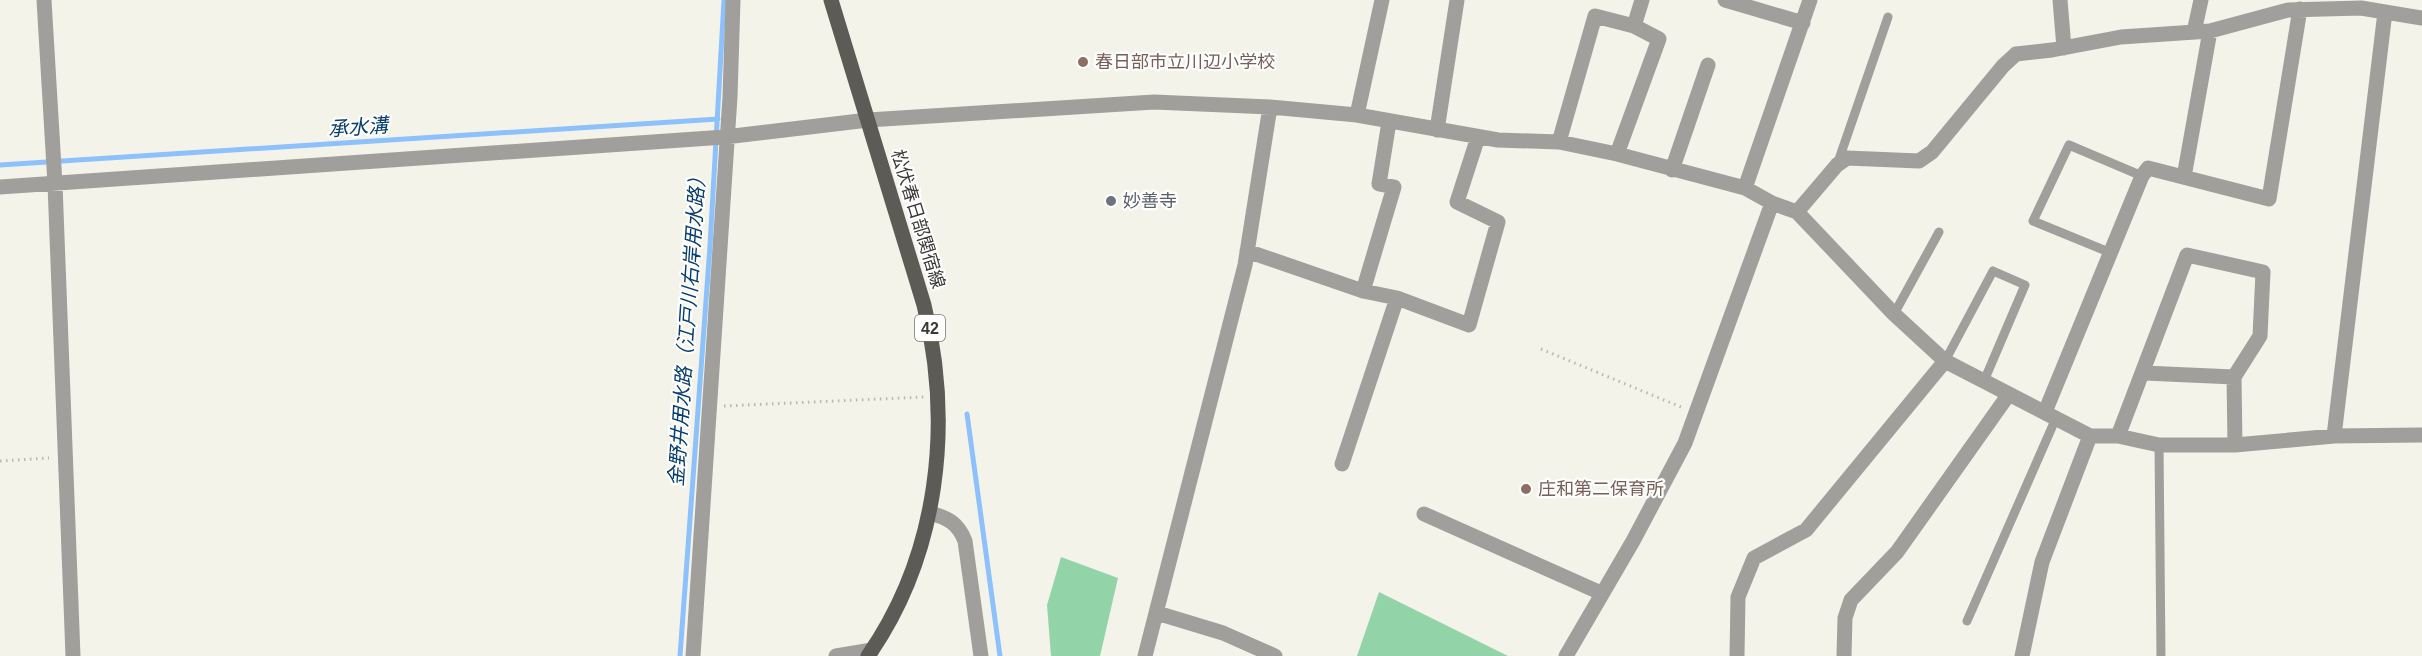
<svg xmlns="http://www.w3.org/2000/svg" width="2422" height="656" font-family="Arial,'Noto Sans JP',sans-serif">
<style>
.green{fill:#92d4a7}
.lines{fill:none;stroke-linecap:round;stroke-linejoin:round}
.stream{stroke:#8dc1fc;stroke-width:5}
.path{stroke:#b8b7b0;stroke-width:3;stroke-dasharray:1.5 4.5;stroke-linecap:butt}
.lane{stroke:#a09f9c;stroke-width:9}
.street{stroke:#a09f9c;stroke-width:15}
.primary{stroke:#5d5b56;stroke-width:15}
.education-dot{fill:#8d6e63;stroke:#fff;stroke-width:2}
.worship-dot{fill:#6b7280;stroke:#fff;stroke-width:2}
.labels{text-anchor:middle;dominant-baseline:central;stroke-width:4.5;stroke-linejoin:round;paint-order:stroke}
.shield{fill:#fff;stroke:#757472;stroke-width:1.5}
.shield-label{font-size:16px;font-weight:bold;fill:#3a3936}
.education-label{font-size:18px;fill:#785e54;stroke:#fff;text-anchor:start}
.worship-label{font-size:18px;fill:#5b616d;stroke:#fff;text-anchor:start}
.street-label{font-size:18px;fill:#3a3936;stroke:#fff}
.water-label{font-size:20px;font-style:italic;fill:#073f74;stroke:#fff}
</style>
<rect width="100%" height="100%" fill="#f4f3ea"/>
<path class="green" d="M1061 557 1118 578 1100 656H1051L1047 605Z
M1379 592 1508 656H1357Z"/>
<g class="lines">
<path class="stream" d="M0 165 718 119
M967 414 1000 656
M680 656 710 246 724 0"/>
<path class="path" d="M1541 349 1681 407
M724 406 924 397
M0 461 49 458"/>
<path class="lane" d="M1837 165 1888 17
M2111 253 2033 221 2069 145 2142 176
M1894 314 1939 232
M1945 361 1993 271 2025 285 1984 381
M2159 445 2161 656
M1967 621 2056 418"/>
<path class="street" d="M44 0 55 184 73 656
M1725 0 1803 23
M2060 0 2064 48
M2194 32 2201 0
M1357 115 1382 0
M1437 130 1457 0
M1559 142 1595 16 1634 26
M1617 154 1659 39 1634 26 1642 0
M1672 170 1708 65
M2184 177 2210 31
M0 187 725 137 868 120 1154 102 1270 107 1357 115 1498 140 1559 142 1617 154 1745 188 1772 203 1797 212 1894 314 1945 361 2090 436H2118L2159 445H2235L2334 436 2422 435
M1745 188 1810 0
M1797 212 1837 165 1847 158 1919 161 1932 152 2003 66 2016 54 2052 50 2121 37 2210 31 2288 10 2361 8 2422 18
M1247 251 1363 291 1397 298 1342 464
M1363 291 1394 187 1379 184 1389 122
M1397 298 1469 325 1498 222 1457 202 1478 137
M2144 373 2234 377
M2045 412 2142 176 2148 168 2269 199 2300 9
M2118 436 2187 255 2263 272 2260 336 2234 377 2235 445
M2334 436 2385 12
M930 513C948 518 958 523 965 541L981 656
M1424 514 1601 593
M1157 613 1223 633 1275 656
M693 656 730 97 733 0
M836 656 872 650
M1145 656 1245 265 1270 107
M1566 656 1633 541 1685 443 1772 203
M1737 656 1738 597 1754 558 1806 530 1945 361
M1844 656 1845 618 1851 600 1897 552 2009 394
M2022 656 2042 562 2090 436"/>
<path class="primary" d="M831 0 924 305C953 424 939 554 868 656"/>
</g>
<g class="education-dot">
<circle cx="1083" cy="62" r="6"/>
<circle cx="1526" cy="489" r="6"/>
</g>
<circle class="worship-dot" cx="1111" cy="201" r="6"/>
<g class="labels">
<rect class="shield" x="915" y="315" width="30" height="26" rx="4.5"/>
<g class="shield-label">
<text x="930" y="328">42</text>
</g>
<g class="education-label">
<text x="1095" y="62">春日部市立川辺小学校</text>
<text x="1538" y="489">庄和第二保育所</text>
</g>
<g class="worship-label">
<text x="1123" y="201">妙善寺</text>
</g>
<g class="street-label">
<text transform="translate(918 219) rotate(73)">松伏春日部関宿線</text>
</g>
<g class="water-label">
<text transform="translate(358 127) rotate(-4)">承水溝</text>
<text transform="translate(687 327) rotate(-86)">金野井用水路（江戸川右岸用水路）</text>
</g>
</g>
</svg>
